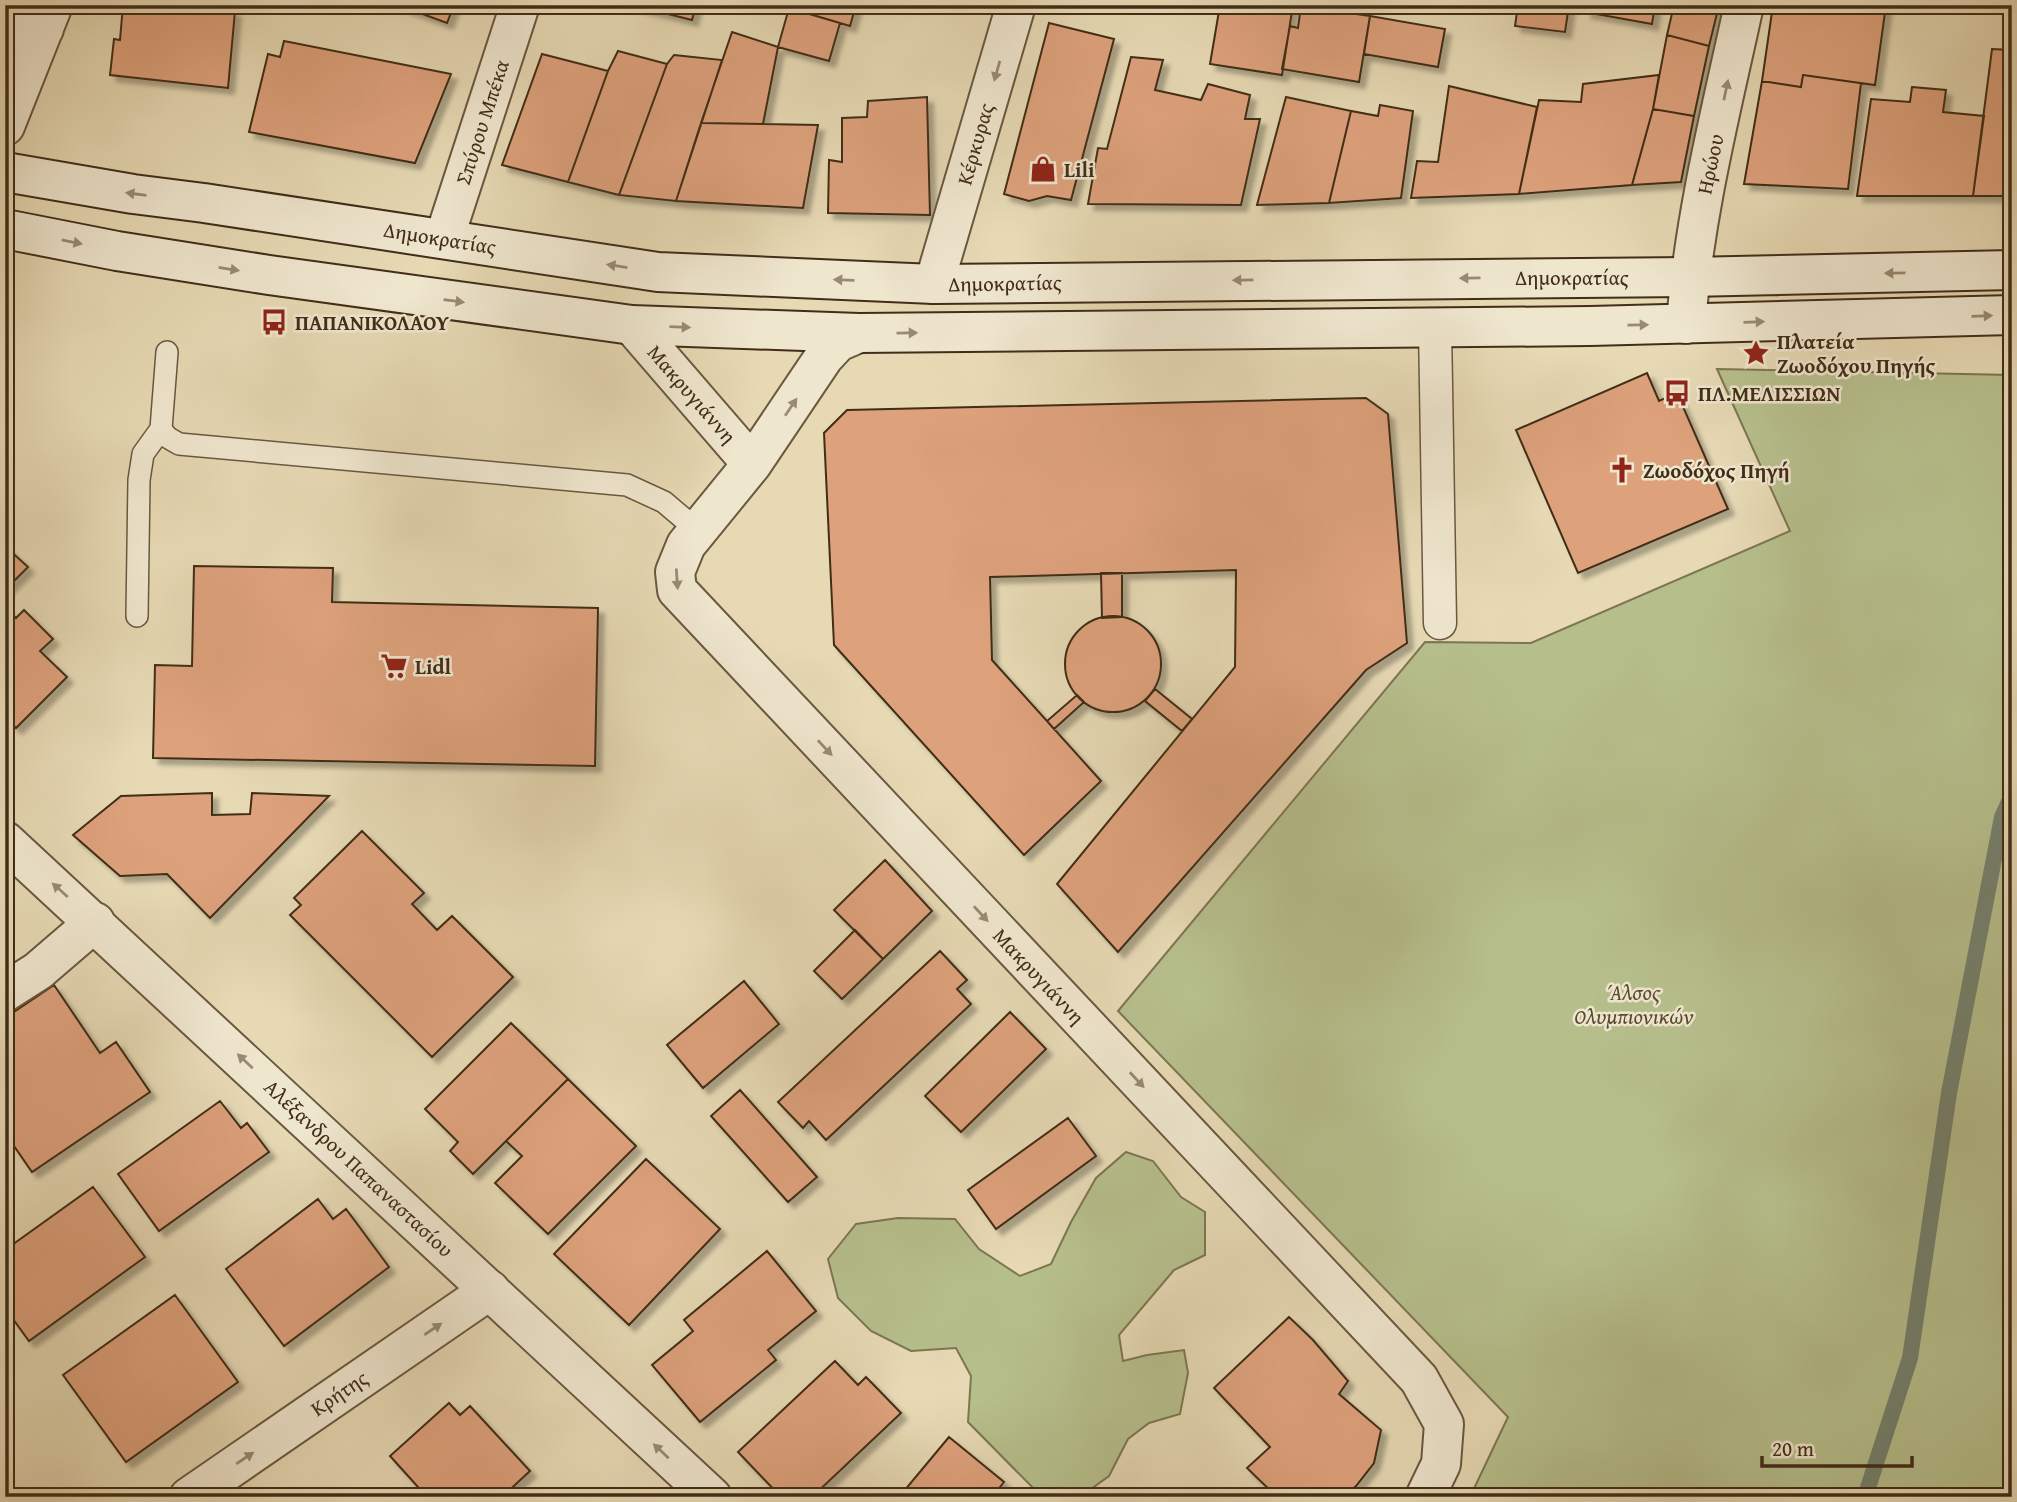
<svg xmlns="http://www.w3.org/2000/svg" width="2017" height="1502" font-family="'Gentium Book Plus',serif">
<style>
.green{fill:#b6bf8c;stroke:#7c7652;stroke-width:2}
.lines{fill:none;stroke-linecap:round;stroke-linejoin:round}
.stream{stroke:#75826f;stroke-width:16}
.building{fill:#dda17b;stroke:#412d18;stroke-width:2;filter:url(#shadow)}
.service-casing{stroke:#6a583f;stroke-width:24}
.pedestrian-casing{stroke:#6a583f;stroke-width:35}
.minor-casing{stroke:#6a583f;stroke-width:42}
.tertiary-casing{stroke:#6a583f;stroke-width:42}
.secondary-casing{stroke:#412d18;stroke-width:42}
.service{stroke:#efe6ce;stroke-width:21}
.pedestrian{stroke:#efe6ce;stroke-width:32}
.minor{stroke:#efe6ce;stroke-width:38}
.tertiary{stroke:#efe6ce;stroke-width:38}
.secondary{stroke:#efe6ce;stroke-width:38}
.oneway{fill:#988a73}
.labels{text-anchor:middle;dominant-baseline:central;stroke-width:5;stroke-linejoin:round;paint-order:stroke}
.street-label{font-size:21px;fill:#412d18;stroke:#efe6ce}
.poi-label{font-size:21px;font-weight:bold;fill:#412d18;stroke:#efe6ce;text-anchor:start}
.park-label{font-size:21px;font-style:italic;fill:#584a2f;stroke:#efe6ce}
</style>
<defs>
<filter id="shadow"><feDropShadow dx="6" dy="6" stdDeviation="2" flood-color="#0004"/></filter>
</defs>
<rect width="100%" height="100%" fill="#e6d9b4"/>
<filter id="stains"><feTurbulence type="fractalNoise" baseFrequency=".00286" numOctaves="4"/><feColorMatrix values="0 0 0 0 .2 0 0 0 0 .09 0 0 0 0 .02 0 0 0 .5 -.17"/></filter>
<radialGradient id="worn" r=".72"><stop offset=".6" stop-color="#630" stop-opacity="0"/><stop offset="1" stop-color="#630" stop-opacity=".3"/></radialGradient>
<path class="green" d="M1717 369 2012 375V1497H1470L1508 1417 1118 1011 1425 642 1531 643 1790 531Z
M1126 1152 1153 1161 1181 1197 1205 1212V1255L1174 1270 1119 1335 1123 1361 1147 1355 1184 1350 1188 1373 1180 1414 1149 1423 1128 1439 1109 1476 1080 1497H1050L1038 1493 968 1422 971 1376 956 1348 911 1351 871 1331 838 1298 828 1259 856 1224 898 1218 955 1219 979 1249 1020 1276 1051 1264 1071 1222 1096 1178Z"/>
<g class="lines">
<path class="stream" d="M1865 1497 1910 1358 1949 1093 2002 817 2012 795"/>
</g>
<path class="building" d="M123 5H181L235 11 228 88 110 75 114 39 120 40Z
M398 5H454L447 23Z
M632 5H696L692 20Z
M790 5H856L850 26 789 8Z
M1220 5H1293L1282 75 1210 64Z
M1518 5H1569L1565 32 1515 26Z
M1587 5H1655L1652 24 1585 12Z
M1674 5H1719L1709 46 1667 35Z
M1773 5H1886L1875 85 1803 75 1801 87 1762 81Z
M1301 6 1370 16 1359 82 1282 69 1290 26 1298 28Z
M789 8 840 23 829 61 778 47Z
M1370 16 1445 29 1438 67 1364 54Z
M1049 23 1114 39 1071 200 1047 196 1029 201 1004 194Z
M732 32 778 47 763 124 701 123Z
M1667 35 1709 46 1694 116 1653 109Z
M284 41 451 74 415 163 249 132 268 54 280 57Z
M1992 49 2012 50V196H1973Z
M618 51 667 64 619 195 568 182 608 71Z
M542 54 608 71 568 182 502 165Z
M674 55 722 60 676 201 619 195 667 64Z
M1131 57 1163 60 1155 90 1201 100 1208 84 1250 95 1245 119H1260L1241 205 1088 204 1098 148 1107 149Z
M1659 75 1653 109 1632 185 1519 194 1539 100 1581 102 1583 84Z
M1803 75 1861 83 1848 189 1744 184 1762 81 1801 87Z
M1449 86 1537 107 1519 194 1411 198 1417 161 1438 162Z
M1912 87 1946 90 1943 112 1984 116 1973 196H1857L1871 99 1910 102Z
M927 97 930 215 828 213 829 160 842 162V118L867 117 868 101Z
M1286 97 1351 111 1329 203 1257 205Z
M1380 105 1413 111 1401 198 1329 203 1351 111 1378 116Z
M1653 109 1694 116 1681 182 1632 185Z
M701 123 818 125 803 208 676 201Z
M1647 373 1659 401 1677 393 1728 509 1578 573 1516 430Z
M1366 398 1388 414 1407 643 1366 670 1118 952 1057 884 1235 667 1236 570 990 577 992 660 1101 781 1024 855 834 645 824 433 847 410Z
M5 546 28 567 5 590Z
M194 566 333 568 332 602 598 608 595 766 153 758 155 665 192 666Z
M1101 573H1122V617L1102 618Z
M5 608 16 618 24 610 53 639 40 651 67 677 16 728 5 718Z
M1065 664a48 48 0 1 1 96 0a48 48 0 1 1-96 0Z
M1155 689 1192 719 1182 731 1145 701Z
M1077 695 1084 702 1054 729 1047 721Z
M212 793V815L250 814 252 793 329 796 210 918 167 874 120 876 73 835 121 796Z
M362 831 424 893 412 904 437 930 452 916 513 977 432 1057 290 915 301 905 294 898Z
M885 860 932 911 883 959 834 910Z
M855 930 883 959 842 999 814 971Z
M940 951 967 980 957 989 971 1004 826 1140 809 1121 803 1128 778 1102Z
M744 981 779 1024 703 1088 667 1045Z
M54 985 100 1053 116 1042 150 1092 32 1172 5 1133V1124L14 1118 5 1105V1018Z
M1010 1012 1046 1049 961 1132 925 1096Z
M511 1023 568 1079 473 1174 450 1151 458 1142 425 1109Z
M568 1079 636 1146 548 1234 495 1183 522 1156 506 1141Z
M740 1090 817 1177 788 1202 711 1116Z
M220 1101 241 1128 247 1123 269 1152 159 1231 118 1174Z
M1068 1118 1096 1156 996 1229 968 1190Z
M646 1159 720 1229 629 1325 554 1254Z
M93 1187 145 1257 29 1341 5 1308V1250Z
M318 1199 333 1219 346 1209 389 1267 284 1346 226 1269Z
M767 1251 816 1311 768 1350 776 1360 700 1422 652 1365 693 1331 684 1320Z
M175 1295 238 1382 126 1462 63 1375Z
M1289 1317 1313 1340 1348 1381 1339 1394 1381 1430 1374 1463 1356 1486 1344 1497H1277L1247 1468 1270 1447 1214 1388Z
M835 1361 858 1385 866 1377 901 1413 812 1497H781L738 1452Z
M449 1403 460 1415 470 1406 530 1471 502 1497H427L390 1456Z
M949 1437 1004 1482 992 1497H899Z"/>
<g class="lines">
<g class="service-casing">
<path id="service" d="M167 352 161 429 167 437 179 444 627 485 664 502 697 530
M137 616 139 480 143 454 161 429"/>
</g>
<g class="pedestrian-casing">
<path id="pedestrian" d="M1435 327 1440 623"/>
</g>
<g class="minor-casing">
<path id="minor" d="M444 239 520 5
M934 284 1016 5
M1686 324C1694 216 1721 111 1744 5
M5 992 38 971 95 922
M189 1497 490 1290"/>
</g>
<g class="tertiary-casing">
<path id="tertiary" d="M5 36 44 29
M5 126 53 5
M632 325 752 464
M859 333 838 342 824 357 752 464 686 545 675 572 677 590 1419 1379 1444 1424 1441 1464 1425 1497
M5 841 712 1497"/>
</g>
<g class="secondary-casing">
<path id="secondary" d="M5 172 133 194 204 203 658 272 934 284 1689 277 2012 270
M5 229 117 251 269 275 632 325 859 333 1590 326 2012 315"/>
</g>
<use href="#service" class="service"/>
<use href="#pedestrian" class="pedestrian"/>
<use href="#minor" class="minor"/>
<use href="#tertiary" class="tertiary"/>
<use href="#secondary" class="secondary"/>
</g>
<defs><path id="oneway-solid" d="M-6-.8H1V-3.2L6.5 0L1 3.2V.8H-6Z" transform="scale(1.75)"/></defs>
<g class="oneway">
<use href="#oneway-solid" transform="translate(997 71) rotate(106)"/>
<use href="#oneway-solid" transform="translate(1726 90) rotate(-78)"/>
<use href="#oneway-solid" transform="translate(136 194) rotate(-172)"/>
<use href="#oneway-solid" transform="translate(72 242) rotate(11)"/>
<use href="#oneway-solid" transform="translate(617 266) rotate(-171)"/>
<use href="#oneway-solid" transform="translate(229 269) rotate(9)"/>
<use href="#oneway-solid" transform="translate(1895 273) rotate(179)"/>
<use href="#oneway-solid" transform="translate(1470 278) rotate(179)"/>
<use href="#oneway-solid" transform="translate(844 280) rotate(-178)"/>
<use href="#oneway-solid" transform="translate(1243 280) rotate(179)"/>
<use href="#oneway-solid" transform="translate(454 301) rotate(7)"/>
<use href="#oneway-solid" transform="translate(1982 316) rotate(-2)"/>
<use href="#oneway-solid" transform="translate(1754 322) rotate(-2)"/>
<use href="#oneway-solid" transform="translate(1638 325) rotate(-1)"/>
<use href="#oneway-solid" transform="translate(680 327) rotate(2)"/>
<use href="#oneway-solid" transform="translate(907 333) rotate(-1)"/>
<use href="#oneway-solid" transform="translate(791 407) rotate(-56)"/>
<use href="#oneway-solid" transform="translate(677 579) rotate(86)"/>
<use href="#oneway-solid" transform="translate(825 748) rotate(47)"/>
<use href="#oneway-solid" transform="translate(60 890) rotate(-138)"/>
<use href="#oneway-solid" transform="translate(981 914) rotate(47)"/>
<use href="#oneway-solid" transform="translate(245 1061) rotate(-137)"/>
<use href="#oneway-solid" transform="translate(1137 1080) rotate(47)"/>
<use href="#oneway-solid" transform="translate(433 1329) rotate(-34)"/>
<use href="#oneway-solid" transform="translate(661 1451) rotate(-137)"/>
<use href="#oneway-solid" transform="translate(245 1458) rotate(-34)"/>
</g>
<defs>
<g id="shop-bare" transform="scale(2.1)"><path d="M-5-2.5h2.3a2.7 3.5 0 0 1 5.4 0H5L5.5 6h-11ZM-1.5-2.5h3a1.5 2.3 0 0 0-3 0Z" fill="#8f2418" stroke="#efe6ce" stroke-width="2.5" paint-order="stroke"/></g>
<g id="bus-bare" transform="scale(2.1)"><path d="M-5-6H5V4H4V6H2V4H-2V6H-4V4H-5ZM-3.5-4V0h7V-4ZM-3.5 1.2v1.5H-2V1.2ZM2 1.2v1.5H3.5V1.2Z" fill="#8f2418" stroke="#efe6ce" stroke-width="2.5" paint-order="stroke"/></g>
<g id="sight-bare" transform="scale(2.1)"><path d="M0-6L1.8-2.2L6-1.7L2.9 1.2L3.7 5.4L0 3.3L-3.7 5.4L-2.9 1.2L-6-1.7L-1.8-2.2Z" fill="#8f2418" stroke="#efe6ce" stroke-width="2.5" paint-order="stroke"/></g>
<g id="church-bare" transform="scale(2.1)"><path d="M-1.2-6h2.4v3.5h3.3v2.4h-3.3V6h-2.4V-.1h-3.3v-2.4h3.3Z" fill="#8f2418" stroke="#efe6ce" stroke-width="2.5" paint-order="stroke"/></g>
<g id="supermarket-bare" transform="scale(2.1)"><path d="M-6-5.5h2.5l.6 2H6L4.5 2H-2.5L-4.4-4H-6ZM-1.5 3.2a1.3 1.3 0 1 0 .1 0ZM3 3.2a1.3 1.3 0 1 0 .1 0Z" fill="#8f2418" stroke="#efe6ce" stroke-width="2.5" paint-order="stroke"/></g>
</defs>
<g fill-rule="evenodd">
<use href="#shop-bare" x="1043" y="169"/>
<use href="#bus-bare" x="274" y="322"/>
<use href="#sight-bare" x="1756" y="353"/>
<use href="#bus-bare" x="1677" y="393"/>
<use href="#church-bare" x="1622" y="470"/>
<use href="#supermarket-bare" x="394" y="666"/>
</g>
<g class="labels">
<g class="street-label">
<text transform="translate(482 122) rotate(-72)">Σπύρου Μπέκα</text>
<text transform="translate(975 144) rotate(-74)">Κέρκυρας</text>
<text transform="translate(1710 164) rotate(-78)">Ηρώου</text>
<text transform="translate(440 238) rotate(9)">Δημοκρατίας</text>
<text x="1572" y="277">Δημοκρατίας</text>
<text transform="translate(1005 283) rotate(-1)">Δημοκρατίας</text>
<text transform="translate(692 394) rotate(49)">Μακρυγιάννη</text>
<text transform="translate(1039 976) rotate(47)">Μακρυγιάννη</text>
<text transform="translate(359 1168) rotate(43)">Αλέξανδρου Παπαναστασίου</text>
<text transform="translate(339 1393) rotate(-34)">Κρήτης</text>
</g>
<g class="poi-label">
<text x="1064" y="169">Lili</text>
<text x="295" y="322">ΠΑΠΑΝΙΚΟΛΑΟΥ</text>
<text x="1777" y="341">Πλατεία<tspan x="1777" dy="24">Ζωοδόχου Πηγής</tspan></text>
<text x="1698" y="393">ΠΛ.ΜΕΛΙΣΣΙΩΝ</text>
<text x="1643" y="470">Ζωοδόχος Πηγή</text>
<text x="415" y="666">Lidl</text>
</g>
<g class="park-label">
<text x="1634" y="992">Άλσος<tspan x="1634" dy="24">Ολυμπιονικών</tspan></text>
</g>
</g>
<rect width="2017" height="1502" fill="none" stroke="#e6d9b4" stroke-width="28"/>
<rect x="7" y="7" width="2003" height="1488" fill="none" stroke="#412d18" stroke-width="3.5"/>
<rect x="14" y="14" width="1989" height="1474" fill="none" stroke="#412d18" stroke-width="2"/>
<path d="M1762 1456v10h150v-10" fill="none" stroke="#412d18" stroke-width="3.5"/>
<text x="1772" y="1456" font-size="21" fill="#412d18" stroke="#efe6ce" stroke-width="5" paint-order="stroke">20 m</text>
<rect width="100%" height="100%" filter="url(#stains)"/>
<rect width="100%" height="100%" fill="url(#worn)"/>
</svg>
